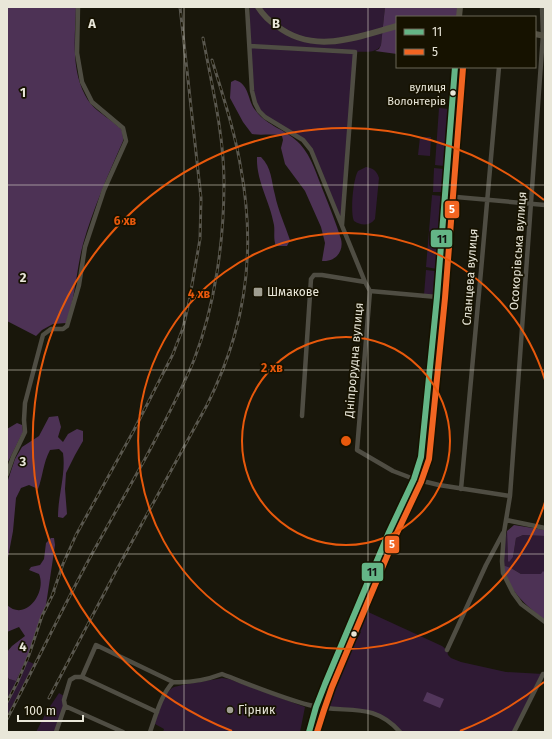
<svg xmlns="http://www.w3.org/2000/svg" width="552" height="739" font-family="'Fira Sans',sans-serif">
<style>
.green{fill:#2f1a34}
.forest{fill:#4d3255}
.water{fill:#52365b}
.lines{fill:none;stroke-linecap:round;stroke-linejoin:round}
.street{stroke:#4f4d43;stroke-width:4.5}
.secondary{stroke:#545144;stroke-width:6}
.rail-casing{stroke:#59574e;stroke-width:3}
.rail{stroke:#161200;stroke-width:1.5;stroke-dasharray:4.5;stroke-linecap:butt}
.bus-1-casing{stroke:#161200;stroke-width:9}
.bus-2-casing{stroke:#161200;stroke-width:9}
.bus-1{stroke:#64b586;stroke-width:6}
.bus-2{stroke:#f26522;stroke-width:6}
.grid{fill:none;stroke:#e9e7d9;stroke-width:1;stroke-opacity:0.55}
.ring{fill:none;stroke:#e8590c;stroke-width:2}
.bus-dot{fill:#e9e7d9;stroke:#161200;stroke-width:1.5}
.poi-dot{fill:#a09e91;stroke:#161200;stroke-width:1.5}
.labels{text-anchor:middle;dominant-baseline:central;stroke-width:3.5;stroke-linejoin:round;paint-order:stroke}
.bus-label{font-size:11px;fill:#e9e7d9;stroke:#161200;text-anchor:end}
.street-label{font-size:12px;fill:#e9e7d9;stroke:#161200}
.poi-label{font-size:12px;fill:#e9e7d9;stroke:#161200;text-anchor:start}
.grid-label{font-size:13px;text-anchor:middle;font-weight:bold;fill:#e9e7d9;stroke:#161200;stroke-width:3.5;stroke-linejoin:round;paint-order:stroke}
.centre{fill:#e8590c;stroke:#161200;stroke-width:2}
.ring-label{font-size:12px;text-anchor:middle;font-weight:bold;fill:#e8590c;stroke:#161200;stroke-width:3.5;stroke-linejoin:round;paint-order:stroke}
.line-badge{stroke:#161200;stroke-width:1.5}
.badge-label{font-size:11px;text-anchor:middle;font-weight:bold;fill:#fff}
.pale-badge-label{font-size:11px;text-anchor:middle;font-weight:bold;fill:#111}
</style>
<rect width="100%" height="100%" fill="#19170b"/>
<path class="green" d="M250 7H385L381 45C376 54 365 51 356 52L341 226 310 150 303 140 265 117 255 103 250 46Z
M439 108 449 109 444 166 435 165Z
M420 137H431L430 156 418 155Z
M366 167C373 168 377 171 379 178L375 219C370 226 361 226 354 221 350 213 353 179 358 171Z
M434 168 444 169 443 192H433Z
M432 195 442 196 437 269 426 267Z
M426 270 435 271 434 296 424 295Z
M507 531 508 561 513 557 516 538 523 535 545 536V573L543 572 541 575 521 574 511 568 503 567 504 545Z
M366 611 442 646 447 650 448 655 451 658 461 662 506 672 543 674 514 732H400L374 713 325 708 354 638 357 639 361 632 358 630Z
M26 660 34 664 7 716V676L9 679 16 681Z
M222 678 229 679 305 707 300 732H163L164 729 155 724C158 713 162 696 172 688 176 685 214 680 222 678Z
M59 693 64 696V706L54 732H36L47 711Z"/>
<path class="forest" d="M7 7H76C75 36 71 69 85 95 91 108 103 114 114 123 116 125 119 127 121 129 123 132 123 137 123 141 108 175 93 209 83 244 76 271 76 296 66 323L53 324 42 330 36 336 7 321Z
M385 7H460L459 17H397V54L375 51 379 49 381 45Z
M235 80C250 84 247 101 256 111 267 126 287 130 300 144 312 157 317 176 324 193 330 208 336 223 341 239 344 251 336 262 322 261L325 243 321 227 305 191 285 164 281 148 283 140 282 136C272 133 262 136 252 134L243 122 230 98 231 82Z
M257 157H261C272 168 271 180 275 195 278 210 285 225 290 240L287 246H276C273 239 275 232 274 225 270 201 256 181 257 157Z
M58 416 61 427 58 437 63 442 68 434 77 429 83 431V441L75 455 66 473 65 489 67 514 63 518 58 517C58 495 66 474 63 453L59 449 50 450C43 463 43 476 38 489L29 485 21 488 16 498 13 531 7 563 8 480 15 459 22 447 39 436 49 417Z
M17 423 22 425 23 432 7 464V429Z
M514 525 545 530V536L523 535 516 538 513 557 509 562 508 561 507 531Z
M51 538H54L55 545 46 605 28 655 16 681 9 679 7 676V652L12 646 25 636 19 627 7 632V605C25 622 47 593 39 574L29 570 31 567 40 565 44 559 46 543Z
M505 566 511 568 521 574H541L543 571 545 573V620C527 606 509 592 503 567Z"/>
<path class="water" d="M427 692 444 699 440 708 423 701Z"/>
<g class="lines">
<path class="street" d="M247 7 252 91 255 103 259 111 265 117 303 140 311 150 365 282 370 291 357 450 393 471 414 479 439 485 510 496
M542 7 543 35 510 496 504 532 502 561 503 573 513 593 521 604 545 622
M250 46 355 52 342 225
M445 196 545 205
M370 291 437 297
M302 416 311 279 314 275H322L365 282
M7 474 13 457 25 432 24 420 25 403 43 335 51 329H63L67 326 79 285 85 247 104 190 126 141 123 128 92 102 82 82 77 53 78 7
M461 489C475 348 486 208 499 67
M506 520 545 528
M447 650 486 565 503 533
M82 677 96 645 173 682
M65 706 123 732
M56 732 65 706 64 700 70 680 75 677H82L157 712
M150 732C156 715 161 695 173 682 190 683 206 680 222 674 251 685 279 697 309 705 345 715 372 700 400 732
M514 732 543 674H545"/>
<path class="secondary" d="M258 7C263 15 269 21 277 26 314 55 357 37 397 26
M459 17 460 7
M535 34 545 36
M309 732 316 707 325 684 389 532 414 479 421 457 423 442 437 297 455 67"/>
<g class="rail-casing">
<path id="rail" d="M52 596 63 564 76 535 134 430 173 354 183 328 189 302 200 239 201 198 180 7
M49 698 116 571 207 405C218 383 227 361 234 337 250 283 251 224 241 169 235 132 223 96 212 60
M7 702 17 683 29 655 42 616 54 592
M7 719C36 664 63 607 93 552 110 521 128 490 145 459 162 427 180 394 194 360 215 306 224 241 224 183 224 135 212 86 203 38"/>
</g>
<use href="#rail" class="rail"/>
<g class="bus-1-casing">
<path id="bus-1" d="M309 732 316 707 325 684 389 532 414 479 421 457 437 297 455 67"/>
</g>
<g class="bus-2-casing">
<path id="bus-2" d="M317 732 324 710 332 687 396 535 421 482 429 459 445 298 463 68"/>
</g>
<use href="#bus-1" class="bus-1"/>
<use href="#bus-2" class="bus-2"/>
</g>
<path class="grid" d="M184 7V732M368 7V732M7 185H545M7 370H545M7 554H545"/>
<g class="ring">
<circle cx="346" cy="441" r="104"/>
<path d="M545 502A208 208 0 1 1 545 380"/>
<path d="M544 682A312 312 0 0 1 460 731M232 731A312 312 0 1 1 544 200"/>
</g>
<g class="bus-dot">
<circle cx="453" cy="93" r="3.5"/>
<circle cx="354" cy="634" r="3.5"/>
</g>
<g class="poi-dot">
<rect x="253" y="287" width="10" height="10" rx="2"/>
<circle cx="230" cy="710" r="4"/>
</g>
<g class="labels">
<g class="bus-label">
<text x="446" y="87">вулиця<tspan x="446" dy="14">Волонтерів</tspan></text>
</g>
<g class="street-label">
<text transform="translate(518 251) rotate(-86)">Осокорівська вулиця</text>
<text transform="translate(470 277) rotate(-86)">Сланцева вулиця</text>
<text transform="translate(354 360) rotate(-85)">Дніпрорудна вулиця</text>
</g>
<g class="poi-label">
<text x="267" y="292">Шмакове</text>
<text x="238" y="710">Гірник</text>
</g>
</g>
<g class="grid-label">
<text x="92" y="28">A</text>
<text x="276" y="28">B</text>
<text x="23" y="97">1</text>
<text x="23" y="282">2</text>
<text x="23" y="466">3</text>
<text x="23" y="651">4</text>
</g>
<circle cx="346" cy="441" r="6" class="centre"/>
<g class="ring-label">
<text x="125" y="225">6 хв</text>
<text x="199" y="298">4 хв</text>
<text x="272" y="372">2 хв</text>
</g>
<g class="line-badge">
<rect x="444" y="200" width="16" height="19" rx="4" fill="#f26522"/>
<rect x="430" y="229" width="23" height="19" rx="4" fill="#64b586"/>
<rect x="384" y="535" width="16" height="19" rx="4" fill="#f26522"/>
<rect x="361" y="562" width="23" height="20" rx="4" fill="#64b586"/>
</g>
<g class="badge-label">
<text x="452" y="213">5</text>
<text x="392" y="548">5</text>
</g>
<g class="pale-badge-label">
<text x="442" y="243">11</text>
<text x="372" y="576">11</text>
</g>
<rect width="552" height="739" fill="none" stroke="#e9e7d9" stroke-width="16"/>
<rect x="396" y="16" width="140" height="52" fill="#161200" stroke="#6a6757"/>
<rect x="404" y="29" width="20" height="6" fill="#64b586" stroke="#6a6757"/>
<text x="432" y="36" font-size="12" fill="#e9e7d9">11</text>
<rect x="404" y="49" width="20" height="6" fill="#f26522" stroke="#6a6757"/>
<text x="432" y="56" font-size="12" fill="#e9e7d9">5</text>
<path d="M18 715v6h65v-6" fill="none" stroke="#e9e7d9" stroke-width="2"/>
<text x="24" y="715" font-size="12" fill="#e9e7d9" stroke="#161200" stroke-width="3" paint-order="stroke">100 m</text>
</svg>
